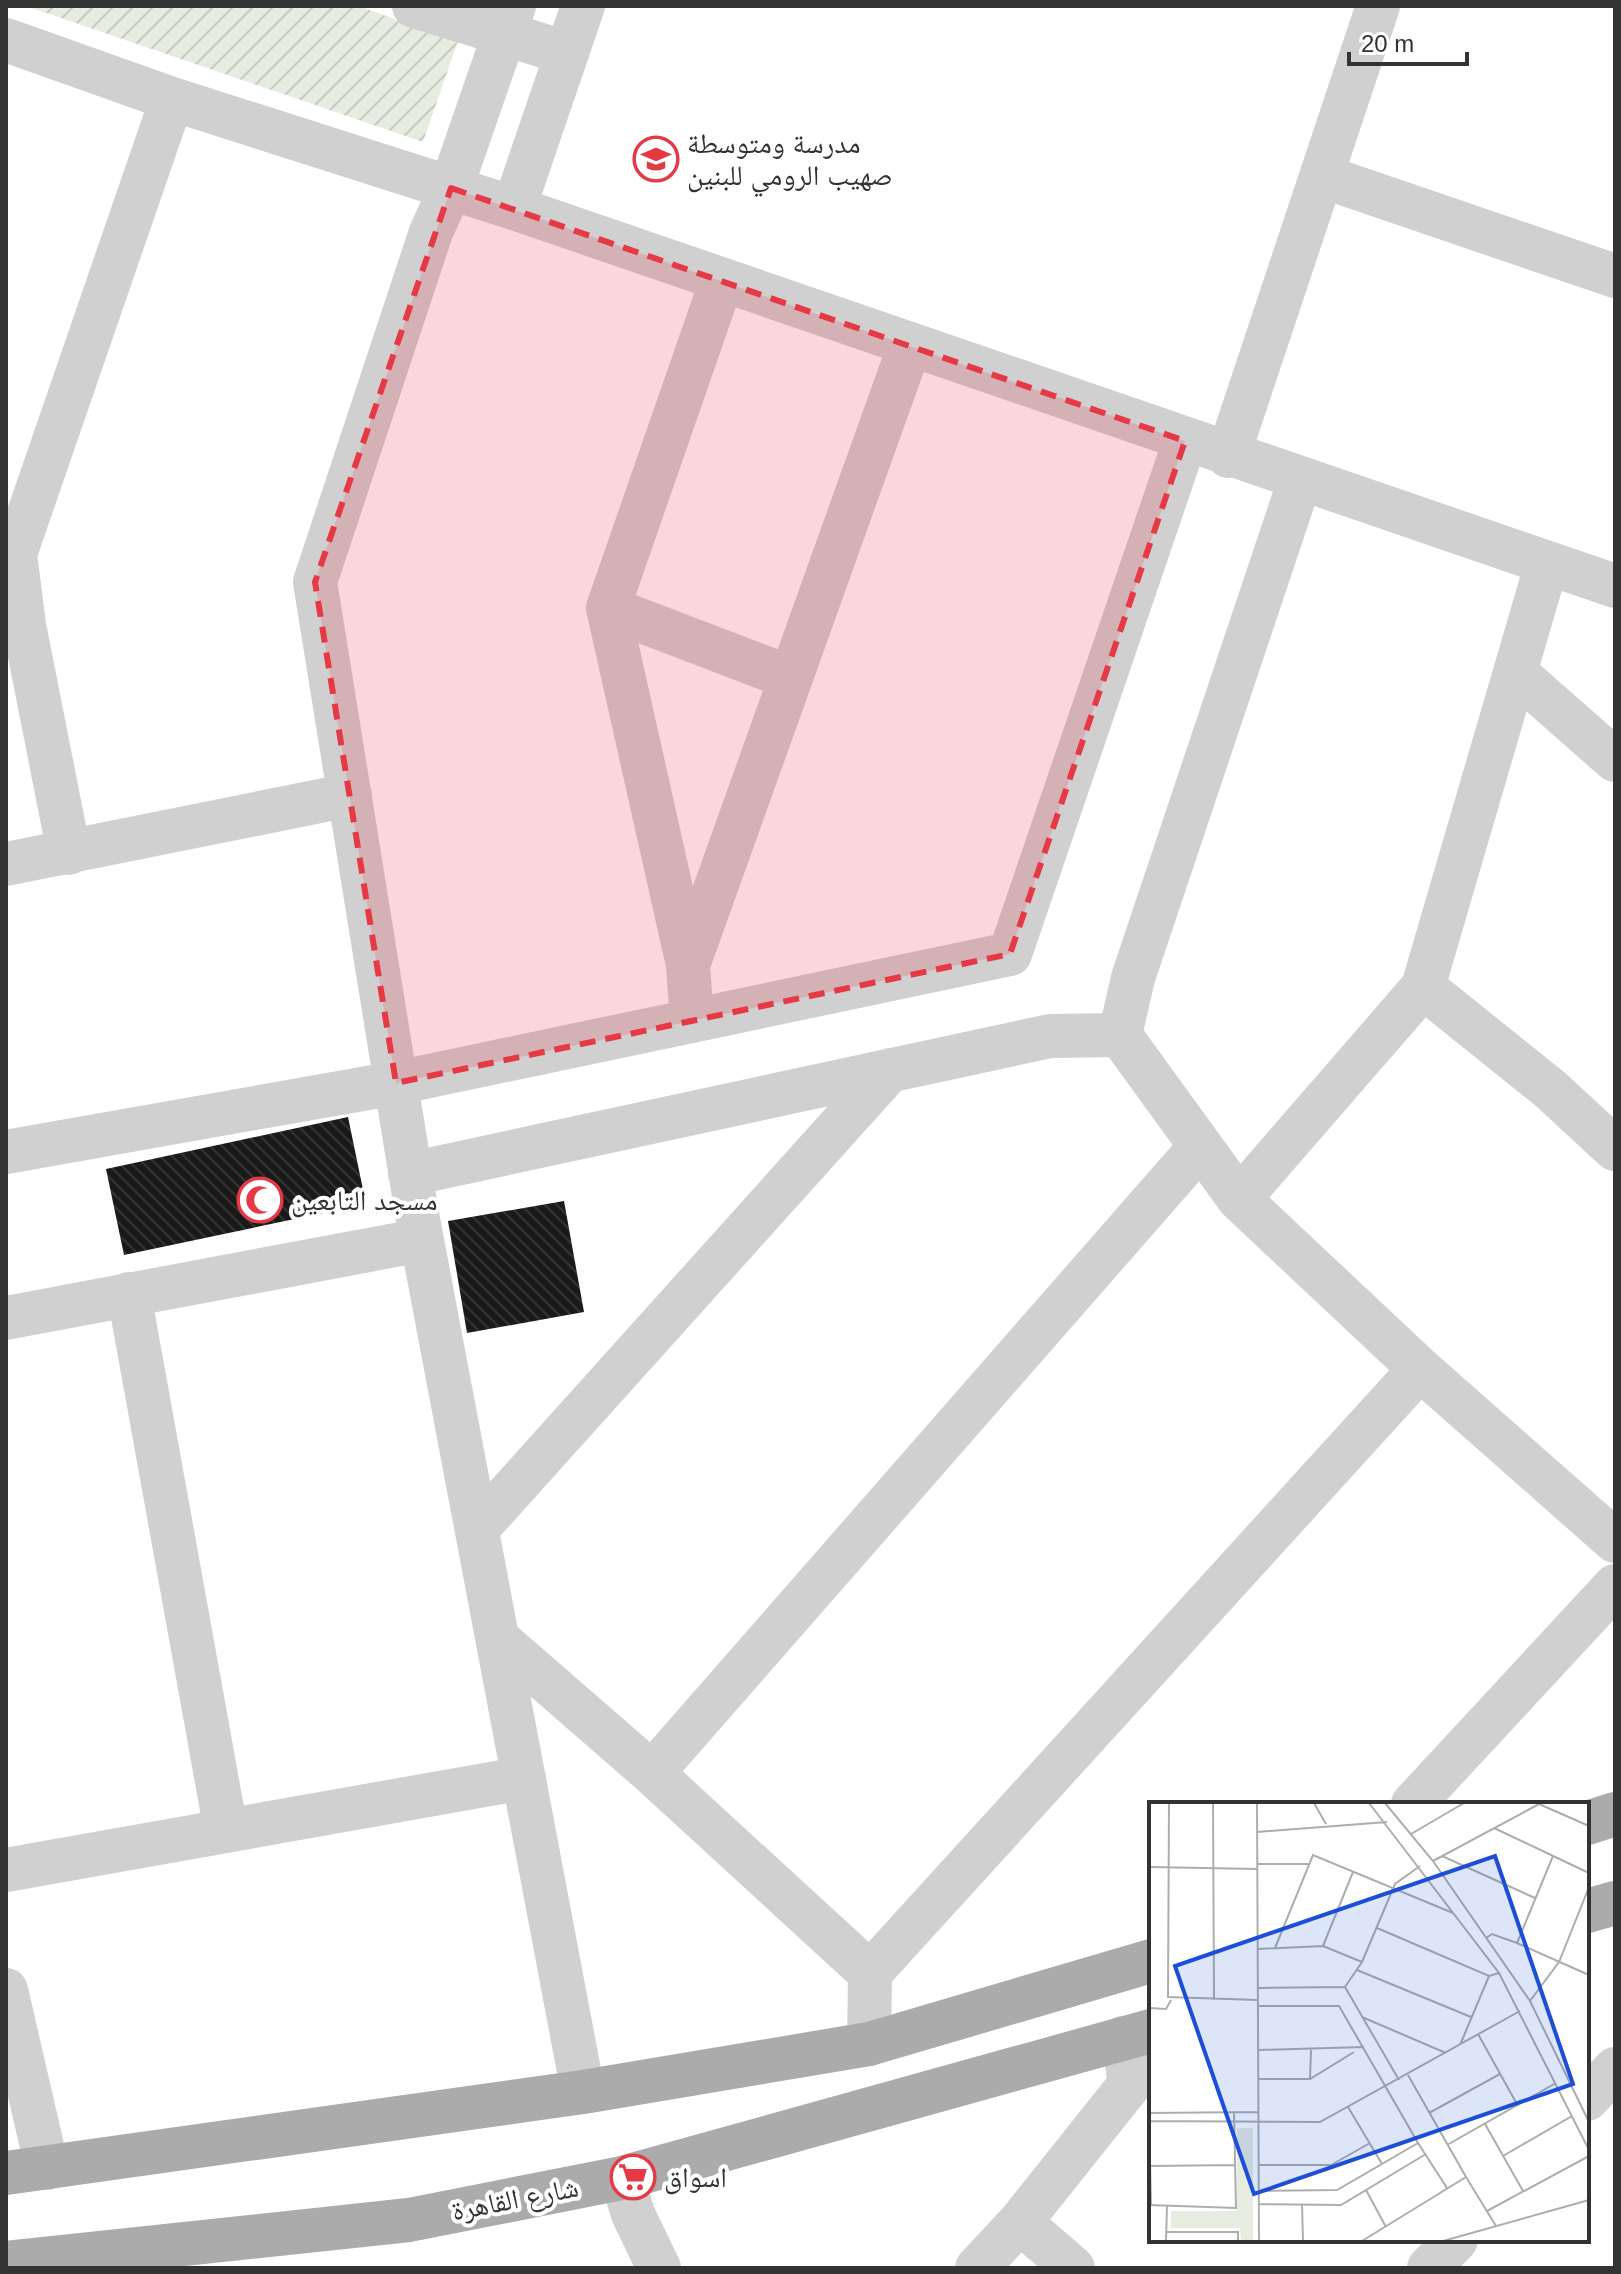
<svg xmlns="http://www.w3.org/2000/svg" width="1621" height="2274" font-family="Helvetica,'Noto Naskh Arabic',sans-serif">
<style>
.garden{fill:url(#garden-furrows)}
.building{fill:url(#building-back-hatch)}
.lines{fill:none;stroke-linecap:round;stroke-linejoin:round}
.minor{stroke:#d0d0d0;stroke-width:44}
.major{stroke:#ababab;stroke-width:44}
.marked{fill:#e63946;fill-opacity:0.2;stroke:#e63946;stroke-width:6;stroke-dasharray:16 10;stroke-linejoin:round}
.labels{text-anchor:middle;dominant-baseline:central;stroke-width:8;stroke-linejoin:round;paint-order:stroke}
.poi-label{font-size:28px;fill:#333;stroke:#fff;text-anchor:start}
.street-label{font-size:28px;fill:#333;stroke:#fff}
.inset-road{fill:none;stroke:#adadad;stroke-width:2}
.view{fill:#1d4ed8;fill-opacity:0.15;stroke:#1d4ed8;stroke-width:4}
.inset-edge{fill:none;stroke:#333;stroke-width:4}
</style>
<defs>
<pattern id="garden-furrows" width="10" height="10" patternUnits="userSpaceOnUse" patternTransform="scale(2)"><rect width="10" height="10" fill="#e6ecdf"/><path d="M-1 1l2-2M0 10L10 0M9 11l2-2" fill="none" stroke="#c6cbc0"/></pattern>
<pattern id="building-back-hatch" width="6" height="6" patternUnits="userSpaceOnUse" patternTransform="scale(2)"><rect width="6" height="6" fill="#1a1a1a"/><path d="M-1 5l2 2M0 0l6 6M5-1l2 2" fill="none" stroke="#333"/></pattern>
</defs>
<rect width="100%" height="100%" fill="#fff"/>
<path class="garden" d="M26 6H358L458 41 423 142Z"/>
<path class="building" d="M348 1117 366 1204 124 1255 106 1169Z
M564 1201 584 1312 467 1333 448 1221Z"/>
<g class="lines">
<path class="minor" d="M414 6 567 53
M514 6 451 188 431 232 315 582 417 1214 583 2092
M6 40 172 99 514 208 1615 586
M1322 176 1615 276
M514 208 583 6
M1228 456 1378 6
M1547 563 1423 987 1550 1089 1615 1149
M608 608 791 678
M1516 673 1615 760
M69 853 24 625 15 554 172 99
M6 864 350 795
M688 965 608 608 722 280
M692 1021 688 965 910 345
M1120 1035 1133 978 1300 480
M6 1152 396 1083 1010 954 1185 441
M410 1174 1050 1036 1120 1035 1239 1199 1420 1369 1615 1541
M1239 1199 1423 987
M129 1294 226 1831
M6 1318 422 1240
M477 1529 890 1070
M498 1639 652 1773 870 1973
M652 1773 1200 1147
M1413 1804 1615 1586
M6 1870 524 1778
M6 1990 47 2168
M869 2044 870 1973 1420 1369
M1587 2099 1615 2069
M622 2178 633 2214 659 2268
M1020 2222 1073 2268
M977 2268 1020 2222 1130 2084 1123 2038
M1429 2268 1456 2240"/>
<path class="major" d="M1587 1823 1615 1814
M1587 1911 1615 1903
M6 2173 583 2092 869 2044 1151 1961
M6 2263 409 2220 622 2178 1151 2031"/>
</g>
<path class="marked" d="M451 188 1185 441 1010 954 396 1083 315 582Z"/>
<defs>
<g id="school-ring" transform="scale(2.3)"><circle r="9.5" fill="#fff" stroke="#e63946" stroke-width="1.5"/><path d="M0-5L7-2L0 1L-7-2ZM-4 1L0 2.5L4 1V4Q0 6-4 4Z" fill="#e63946"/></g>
<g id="mosque-ring" transform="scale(2.3)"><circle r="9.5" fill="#fff" stroke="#e63946" stroke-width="1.5"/><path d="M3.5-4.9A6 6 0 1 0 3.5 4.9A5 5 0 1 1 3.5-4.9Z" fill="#e63946"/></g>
<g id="supermarket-ring" transform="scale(2.3)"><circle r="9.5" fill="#fff" stroke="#e63946" stroke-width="1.5"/><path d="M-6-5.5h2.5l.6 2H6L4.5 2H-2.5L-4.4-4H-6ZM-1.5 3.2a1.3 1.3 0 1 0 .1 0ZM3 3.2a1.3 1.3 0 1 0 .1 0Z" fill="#e63946"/></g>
</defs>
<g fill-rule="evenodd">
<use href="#school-ring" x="656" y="159"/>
<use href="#mosque-ring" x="260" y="1200"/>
<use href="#supermarket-ring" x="633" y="2177"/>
</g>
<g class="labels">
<g class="poi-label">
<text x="687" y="143">مدرسة ومتوسطة<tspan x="687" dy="32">صهيب الرومي للبنين</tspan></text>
<text x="291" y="1200">مسجد التابعين</text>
<text x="664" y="2177">اسواق</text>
</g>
<g class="street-label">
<text transform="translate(515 2199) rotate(-11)">شارع القاهرة</text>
</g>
</g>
<g transform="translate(1149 1802)">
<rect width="440" height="440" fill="#fff"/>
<path d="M88 326H104V439H92L91 426H22V409H88Z" fill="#e6ecdf"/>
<path class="inset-road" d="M20 1 19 195 109 198M64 1 65 198M108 1 110 439M165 1 177 22M220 1 350 171 440 348M236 1 284 59 381 199 440 320M390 2 440 24M345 26 440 71M108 30 238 20M262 32 315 1M293 54 386 96M284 59 392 1M108 62H161M0 65 109 67M228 126 340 174 350 171M337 136 343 132 368 141 440 173M368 141 404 54M174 144 213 160M126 146 164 53 304 111M109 147 174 144 204 70M208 168 322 215M109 186 196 185M381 199 410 160 440 85M109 204H190L269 341 188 388 110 389M0 206 17 207 22 198M213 215 297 251M329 232 369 304M311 243 340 174M109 248 215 245M109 277H161L205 250M161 277 162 248M250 278 196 185 213 160 246 82 271 64M199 305 233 362M0 311 109 310M280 311 351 272M0 315 2 403M0 319 171 320 371 209M336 322 374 389M269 341 298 386M298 343 407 281M354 354 423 314M110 363H182L221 341M1 364 86 363M317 375 347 424M217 388 237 425M110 402 192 403 277 352M153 402 154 439M0 403 87 406 85 310M338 409 440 354M17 430H89V439M17 439 18 403M213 439 317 375 259 273M294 439 440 398"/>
<path class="view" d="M346 54 424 282 105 392 26 164Z"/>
<rect width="440" height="440" class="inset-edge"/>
</g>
<rect width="1621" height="2274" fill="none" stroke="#333333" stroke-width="16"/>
<path d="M1349 52v12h118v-12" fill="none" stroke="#333333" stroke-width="4"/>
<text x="1361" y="52" font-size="24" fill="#333333" stroke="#ffffff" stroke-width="6" paint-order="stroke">20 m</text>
</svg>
